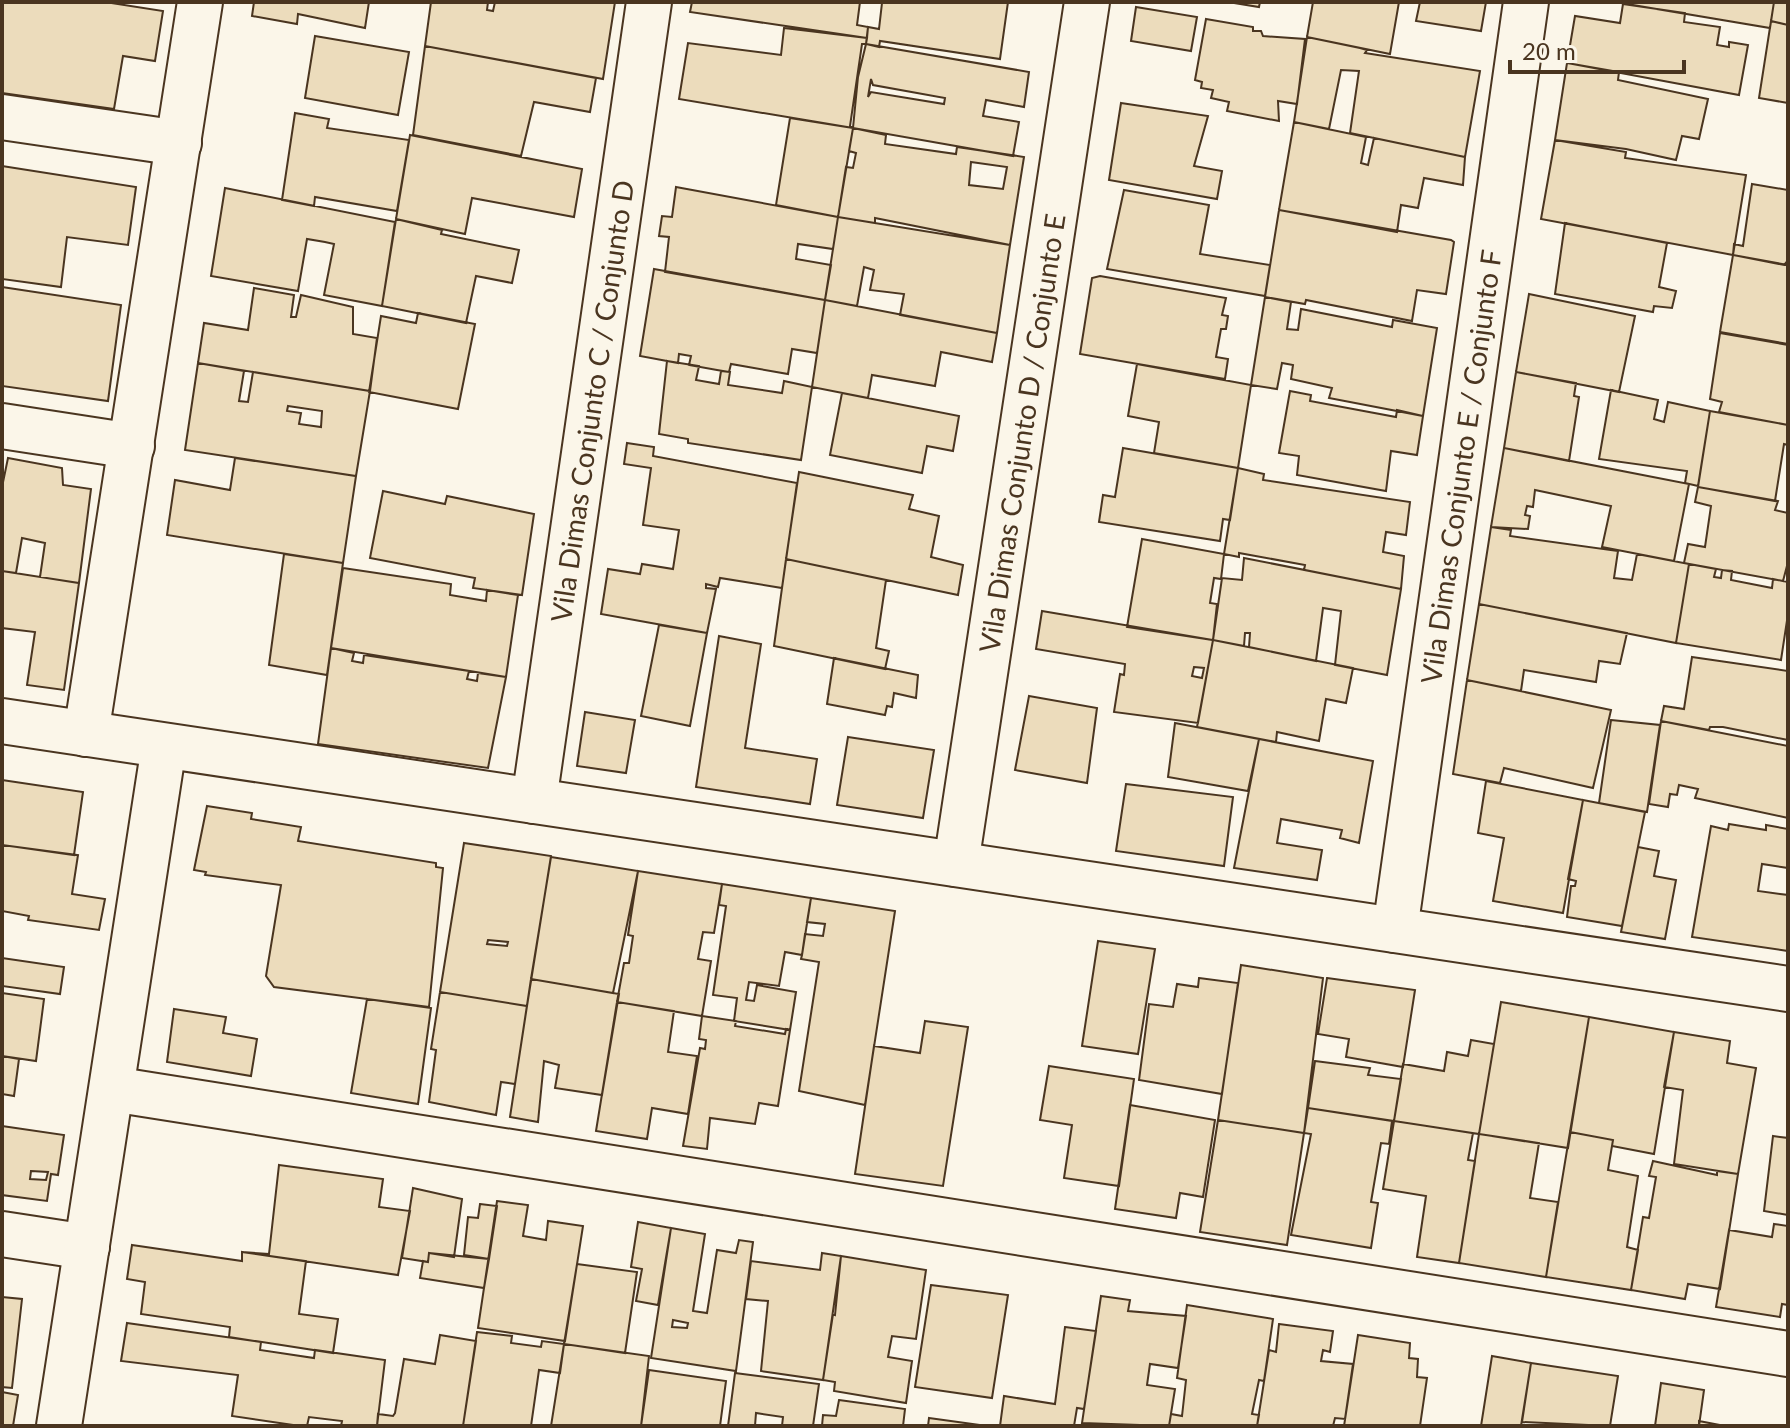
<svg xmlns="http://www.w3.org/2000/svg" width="1790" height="1428" font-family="Lato,sans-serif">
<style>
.building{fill:#ecdcbc;stroke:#4a3520;stroke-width:2;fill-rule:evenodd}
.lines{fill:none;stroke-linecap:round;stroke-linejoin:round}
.minor-casing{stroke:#4a3520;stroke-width:48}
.minor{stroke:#fbf6e9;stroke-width:44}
.labels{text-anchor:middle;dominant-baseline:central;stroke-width:6;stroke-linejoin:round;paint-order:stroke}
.street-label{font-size:28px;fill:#4a3520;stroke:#fbf6e9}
</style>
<rect width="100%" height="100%" fill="#fbf6e9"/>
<path class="building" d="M2 2H105L163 11 155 61 123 56 114 109 2 93Z
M254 2H369L365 28 298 14 297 24 252 16Z
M431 2H488L487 10 493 11 495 2H615L603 79 425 46Z
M692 2H860L857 25 868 27 867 38 690 12Z
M896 2H1008L1000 59 880 41 879 47 866 44 868 27 879 29 882 3Z
M1228 2H1260L1259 7Z
M1313 2H1399L1390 54 1307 37Z
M1420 2H1486L1481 31 1416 21Z
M1615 2H1774L1770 28Z
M1774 2H1788V25L1771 21Z
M1623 4 1685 13 1684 22 1720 27 1717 45 1729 47V42L1748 45 1739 95 1567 63 1575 16 1620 23Z
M1136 7 1197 17 1191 51 1131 41Z
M1206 19 1253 27V31H1261L1263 36 1305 39 1297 104 1278 101 1279 121 1227 111 1229 102 1211 98 1213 90 1201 88 1202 82 1195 80Z
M1771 21 1788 25V103L1759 98Z
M784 28 867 38 866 44H862L850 126 853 128 679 99 688 43 781 55Z
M315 36 409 52 398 115 305 98Z
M1307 37 1360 48 1367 50 1365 53 1480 71 1465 157 1350 133 1359 71 1341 70 1329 129 1294 122Z
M866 44 1029 72 1024 107 986 100 983 116 1019 122 1013 156 853 128 858 77ZM871 79 873 85 945 98 944 104 871 92 868 97Z
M425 46 596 78 590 112 534 102 521 156 413 135Z
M1567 63 1619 72 1618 80 1708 99 1699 139 1682 136 1676 160 1626 149 1555 140Z
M1121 103 1208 116 1194 166 1222 171 1217 199 1109 180Z
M295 113 329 119 327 128 409 140 397 211 315 197 314 206 282 200Z
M790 118 853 128 838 217 776 205Z
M1294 122 1366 137 1361 163 1368 165 1374 138 1465 157 1463 185 1424 178 1418 208 1401 205 1397 232 1279 210Z
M853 128 886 135 885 144 956 154 957 147 1024 157 1010 245 875 218V223L838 217 846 167 853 168 856 153 849 151ZM971 162 1007 167 1003 189 969 185Z
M410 135 582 169 574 217 472 198 465 234 396 219Z
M1555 140 1626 152 1625 158 1746 175 1733 255 1541 219Z
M2 166 136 187 128 245 67 237 61 287 2 279Z
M1752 184 1788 190V260L1784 265 1733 255 1734 244 1743 246Z
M676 187 838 217 833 249 798 244 796 259 831 265 825 300 665 272 669 237 659 236 662 216 672 217Z
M225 188 395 222 382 306 324 295 334 244 325 242 307 239 298 291 211 276Z
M1124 190 1209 205 1200 254 1270 265 1265 296 1107 269Z
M1279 210 1451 240 1454 242 1446 294 1417 290 1412 321 1306 300 1305 304 1265 297Z
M838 217 1010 245 997 333 900 315 904 294 870 290 874 270 864 267 857 306 825 300Z
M396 219 442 230 441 234 519 250 512 283 476 276 466 323 382 306Z
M1565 223 1667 243 1659 287 1676 291 1672 308 1654 306 1653 312 1555 294Z
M1733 255 1788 265V344L1720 332Z
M654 269 825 300 817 353 792 349 788 374 731 364 729 372 717 370 689 365 691 356 679 354 678 363 640 356Z
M1100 276 1226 298 1222 315 1228 316 1226 329H1221L1216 357 1228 359 1225 379 1080 354 1092 278Z
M2 287 121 305 108 401 2 386Z
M254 288 294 295 291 317H296L301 295 353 307V334L377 338 370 391 198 363 204 323 248 330Z
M1529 294 1635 316 1619 392 1516 372Z
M1265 297 1291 302 1287 329 1298 330 1301 309 1392 327 1393 320 1437 328 1423 416 1329 398 1332 388 1291 379 1293 365 1282 363 1277 389 1251 385Z
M825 300 997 333 992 362 941 352 935 386 872 375 868 398 812 387Z
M418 313 475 324 458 409 369 392 381 316 416 323Z
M1720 333 1788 345V425L1719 412 1722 402 1710 399Z
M667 361 699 366 696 380 719 384 721 371 730 372 728 385 782 393 784 381 812 387 801 460 688 443V439L659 434Z
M198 363 244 371 239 401 248 402 253 372 370 391 356 476 185 450ZM288 406 322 411 321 427 299 424 301 413 287 411Z
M1137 364 1251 385 1238 468 1154 453 1159 422 1128 416Z
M1516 372 1576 383 1574 396 1579 397 1569 461 1504 448Z
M1611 390 1658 400 1654 419 1664 422 1668 402 1710 411 1698 486 1685 483 1687 471 1599 459Z
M1290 391 1311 395 1310 401 1396 417 1397 410 1423 416 1417 455 1391 451 1386 491 1297 475 1299 456 1279 453Z
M842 393 959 416 953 451 927 446 922 473 830 455Z
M1710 411 1788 425V445L1784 444 1775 501 1698 487Z
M627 443 654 447 653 456 797 483 782 588 720 578 718 587 706 584V588L716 589 707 633 601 614 608 569 640 574 642 564 673 569 679 530 643 525 651 468 624 464Z
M1123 448 1238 468 1230 520 1223 519 1220 541 1099 522 1103 495 1115 497Z
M1504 448 1689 484 1674 561 1602 547 1611 506 1535 490 1533 507 1527 506 1525 515 1530 516 1528 529 1491 527Z
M8 458 62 468 63 485 91 489 79 583 40 577 45 543 22 538 16 573 2 571V487Z
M235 458 356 476 343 563 167 535 175 480 230 490Z
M1238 468 1264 474 1263 480 1410 502 1406 535 1386 532 1383 552 1404 556 1401 589 1304 570 1305 565 1239 553V557L1224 554Z
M799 472 913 495 909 509 939 516 931 557 963 565 958 595 786 559Z
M1698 487 1778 501 1775 510 1788 513V562L1783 581 1684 563 1688 544 1705 547 1711 506 1695 502Z
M383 491 445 504 447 496 534 514 522 595 473 588 475 578 370 558Z
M1491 527 1511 530 1510 536 1618 551 1614 578 1632 580 1637 554 1689 564 1676 643 1479 604Z
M1142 539 1224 554 1221 579 1214 578 1210 603 1217 604 1213 640 1127 627Z
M284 554 343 563 327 675 269 665Z
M1244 558 1401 589 1387 675 1335 665 1341 611 1323 608 1316 661 1249 647 1250 633H1245L1244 646 1213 640 1222 578 1242 580Z
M786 559 886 580 876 648 889 651 885 669 774 646Z
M1689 564 1716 569 1714 577 1721 578 1722 570 1732 571 1731 580 1772 588 1773 579 1788 582V614L1781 660 1676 643Z
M343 568 451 584 450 595 486 601 487 590 518 595 506 677 331 648Z
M2 571 79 583 64 690 27 685 35 632 2 628Z
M1479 604 1627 633 1620 664 1599 661 1596 682 1524 670 1521 691 1467 680Z
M1042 611 1213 640 1198 723 1114 712 1120 674 1124 675 1125 664 1036 649ZM1194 667 1204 668 1202 678 1192 676Z
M659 625 707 633 690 726 641 716Z
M719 636 761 644 745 748 817 759 810 804 696 787Z
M1213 640 1353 668 1346 703 1326 699 1319 741 1277 732 1276 742 1197 727Z
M331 648 354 653 352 661 363 663 364 655 469 671 467 679 477 681 478 673 506 677 488 768 318 744Z
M1692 657 1788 671V740L1723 727H1710L1709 730 1661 721 1664 706 1684 709Z
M834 658 918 675 916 698 894 693 892 707 887 706 885 715 827 704Z
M1467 680 1611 710 1593 788 1504 768 1500 783 1453 774Z
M1029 696 1097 708 1087 783 1015 770Z
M585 712 635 720 626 773 577 766Z
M1611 720 1660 725 1647 812 1599 803Z
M1661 721 1788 746V818L1695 798 1698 789 1679 785 1677 795 1670 794 1668 807 1649 804Z
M1175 723 1259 739 1248 791 1168 777Z
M848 737 934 750 923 818 837 805Z
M1259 739 1373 761 1359 843 1340 838 1342 830 1281 819 1277 843 1322 850 1317 880 1234 868Z
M2 780 83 792 74 855 2 845Z
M1486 781 1583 800 1563 913 1493 901 1504 838 1478 833Z
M1126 784 1233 797 1224 866 1116 851Z
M1583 800 1645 812 1622 926 1567 917 1571 886H1575L1576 881 1568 879Z
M207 806 252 813 251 819 301 827 298 841 436 863V867L443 868 429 1007 274 987 266 976 281 885 205 875 206 872 194 870Z
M1729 824 1766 830V825L1788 829V868L1762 864 1758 891 1788 895V951L1692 937 1711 826 1728 830Z
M464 843 551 856 527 1006 440 992ZM488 940 508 942 507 946 487 944Z
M2 845 78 855 72 894 105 899 99 930 28 920 29 916 2 911Z
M1638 847 1659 851 1654 876 1676 880 1665 939 1621 932Z
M551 857 638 871 613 993 531 979Z
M638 871 722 884 714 933 703 932 698 959 711 961 702 1016 617 1002 624 963H629L633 936 628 935Z
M722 884 811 898 802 955 785 952 779 986 749 982 746 1000 754 1001 757 985 796 992 790 1030 734 1021 737 998 713 995 726 906 719 905Z
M811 898 895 911 865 1105 799 1091 819 962 801 959 802 955 805 934 823 936 825 924 807 922Z
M1098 941 1155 949 1138 1054 1082 1046Z
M2 958 64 967 60 994 2 986Z
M1241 965 1323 978 1304 1133 1218 1120Z
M1199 978 1238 983 1222 1094 1139 1080 1149 1004 1173 1007 1177 984 1198 987Z
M1327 978 1415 990 1403 1067 1346 1057 1349 1039 1318 1034Z
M531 979 619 994 602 1095 555 1088 559 1065 544 1061 538 1122 510 1117Z
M440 992 527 1006 515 1084 501 1082 496 1115 429 1102 436 1050 431 1049Z
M2 993 44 999 36 1061 2 1056Z
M367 999 431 1008 418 1104 351 1093Z
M617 1002 674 1011 668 1052 697 1056 688 1114 652 1108 647 1139 596 1131Z
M1501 1002 1589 1017 1568 1148 1479 1134Z
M174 1009 226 1017 223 1033 257 1039 251 1076 167 1062Z
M702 1016 736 1021 735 1026 785 1034 786 1029 790 1030 778 1106 759 1103 755 1124 710 1118 707 1149 683 1146 700 1048 705 1049 706 1040 699 1039Z
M1589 1017 1674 1032 1654 1154 1612 1146 1613 1140 1570 1132Z
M925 1021 968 1027 943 1186 855 1174 874 1046 920 1053Z
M1674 1032 1730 1041 1727 1063 1756 1068 1738 1174 1674 1164 1683 1090 1664 1087Z
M1471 1040 1494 1044 1479 1134 1394 1121 1403 1064 1444 1071 1447 1052 1468 1056Z
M2 1056 19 1059 14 1096 2 1094Z
M1315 1061 1370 1068 1368 1075 1401 1079 1394 1121 1308 1108Z
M1049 1066 1134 1079 1119 1186 1064 1178 1072 1125 1040 1120Z
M1130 1105 1215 1120 1203 1197 1180 1193 1176 1218 1115 1209Z
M1308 1108 1392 1121 1389 1144 1381 1143 1371 1202 1378 1203 1371 1248 1291 1235 1311 1134 1304 1133Z
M1218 1120 1304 1133 1287 1245 1200 1232Z
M1394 1121 1473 1133 1468 1160 1475 1161 1459 1263 1417 1257 1426 1196 1383 1189Z
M2 1126 64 1135 58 1175 51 1174 47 1201 2 1195ZM31 1171 48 1172 46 1180 30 1179Z
M1570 1132 1613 1140 1608 1170 1638 1176 1627 1247 1638 1250 1631 1290 1546 1277Z
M1479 1134 1539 1143 1530 1198 1558 1202 1546 1277 1459 1263Z
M1773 1136 1788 1138V1215L1764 1211Z
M1653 1161 1717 1175V1171L1738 1174 1720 1289 1688 1284 1685 1299 1631 1290 1643 1217 1649 1218 1656 1177 1649 1176Z
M279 1165 383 1179 379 1207 410 1211 398 1275 242 1252 269 1254Z
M413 1188 462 1199 454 1257 429 1253 428 1262 402 1258Z
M497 1201 528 1205 523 1236 546 1240 548 1221 583 1226 565 1341 478 1328Z
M480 1204 497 1206 489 1259 464 1255 468 1217 478 1218Z
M638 1222 671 1228 658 1305 636 1301 642 1269 631 1267Z
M1774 1224 1788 1226V1305L1782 1304 1780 1317 1716 1307 1729 1230 1772 1237Z
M671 1228 705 1234 693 1311 707 1313 717 1250 736 1253 739 1240 753 1242 736 1371 651 1358ZM673 1320 688 1323 687 1328 672 1327Z
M132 1245 242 1261V1252L306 1261 299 1314 338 1319 333 1353 229 1337 230 1327 141 1314 145 1282 127 1279Z
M429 1253 489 1259 484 1288 420 1278 423 1261 428 1262Z
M822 1253 841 1256 823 1380 761 1371 768 1301 746 1299 751 1261 820 1270Z
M841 1256 926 1270 916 1339 892 1336 888 1357 912 1361 906 1403 834 1391 835 1382 823 1380 833 1314 835 1315Z
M577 1264 637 1272 625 1353 564 1344Z
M931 1285 1008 1295 992 1398 915 1387Z
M1101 1296 1130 1300 1128 1311 1186 1316 1178 1368 1150 1364 1147 1385 1175 1389 1169 1426 1082 1423Z
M2 1297 22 1299 12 1388 2 1387Z
M1187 1305 1273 1319 1264 1381 1259 1380 1252 1414 1259 1415 1257 1426H1169L1171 1414 1182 1416 1186 1380 1177 1378Z
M127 1323 261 1342 260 1350 314 1358 315 1350 385 1360 377 1426H341L342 1421 309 1417 307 1426H300L232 1416 238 1375 121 1361Z
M1279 1324 1333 1331 1330 1352 1323 1350 1321 1361 1353 1364 1345 1419 1335 1418 1333 1426H1257L1269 1350 1276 1352Z
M1065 1327 1096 1331 1084 1409 1077 1408 1074 1426H1000L1004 1396 1055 1404Z
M477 1332 512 1336 511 1343 541 1347 542 1341 564 1344 560 1373 539 1370 531 1426H463Z
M440 1335 476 1341 463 1426H377L378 1414 393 1416 395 1413 404 1359 435 1364Z
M1358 1335 1410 1343 1409 1358 1418 1359 1417 1377 1427 1378 1420 1426H1344Z
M564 1344 649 1356 641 1426H551Z
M1492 1356 1531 1363 1521 1426H1481Z
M1531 1363 1618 1376 1610 1426 1522 1422Z
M649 1370 726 1381 720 1426H641Z
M735 1373 819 1384 813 1426H782L783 1417 756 1413 755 1426H728Z
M1661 1383 1704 1390 1699 1426H1655Z
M2 1392 18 1395 13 1426H2Z
M839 1400 905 1409 903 1426H822L823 1415 836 1416Z
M929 1418 987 1426H928Z
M1699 1421 1725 1426H1699Z"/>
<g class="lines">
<g class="minor-casing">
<g id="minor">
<path d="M2 117 179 143"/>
<path d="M2 426 132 446"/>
<path d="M2 721 1788 989"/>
<path d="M86 734 200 2"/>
<path id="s1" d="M534 801 649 2"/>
<path id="s2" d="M956 864 1087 2"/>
<path id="s3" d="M1395 930 1526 2"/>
<path d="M112 1089 1788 1354"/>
<path d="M2 1234 87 1247"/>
<path d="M59 1426 164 746"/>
</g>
</g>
<use href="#minor" class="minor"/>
</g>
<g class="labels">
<g class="street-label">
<text stroke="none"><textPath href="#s1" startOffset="404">Vila Dimas Conjunto C / Conjunto D</textPath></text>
<text stroke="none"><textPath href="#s2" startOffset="436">Vila Dimas Conjunto D / Conjunto E</textPath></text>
<text stroke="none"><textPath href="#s3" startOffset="468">Vila Dimas Conjunto E / Conjunto F</textPath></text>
</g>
</g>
<rect width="1790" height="1428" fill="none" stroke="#4a3520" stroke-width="8"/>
<path d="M1510 60v12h174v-12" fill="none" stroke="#4a3520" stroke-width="4"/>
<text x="1522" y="60" font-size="24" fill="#4a3520" stroke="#fbf6e9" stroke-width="6" paint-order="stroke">20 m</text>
</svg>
